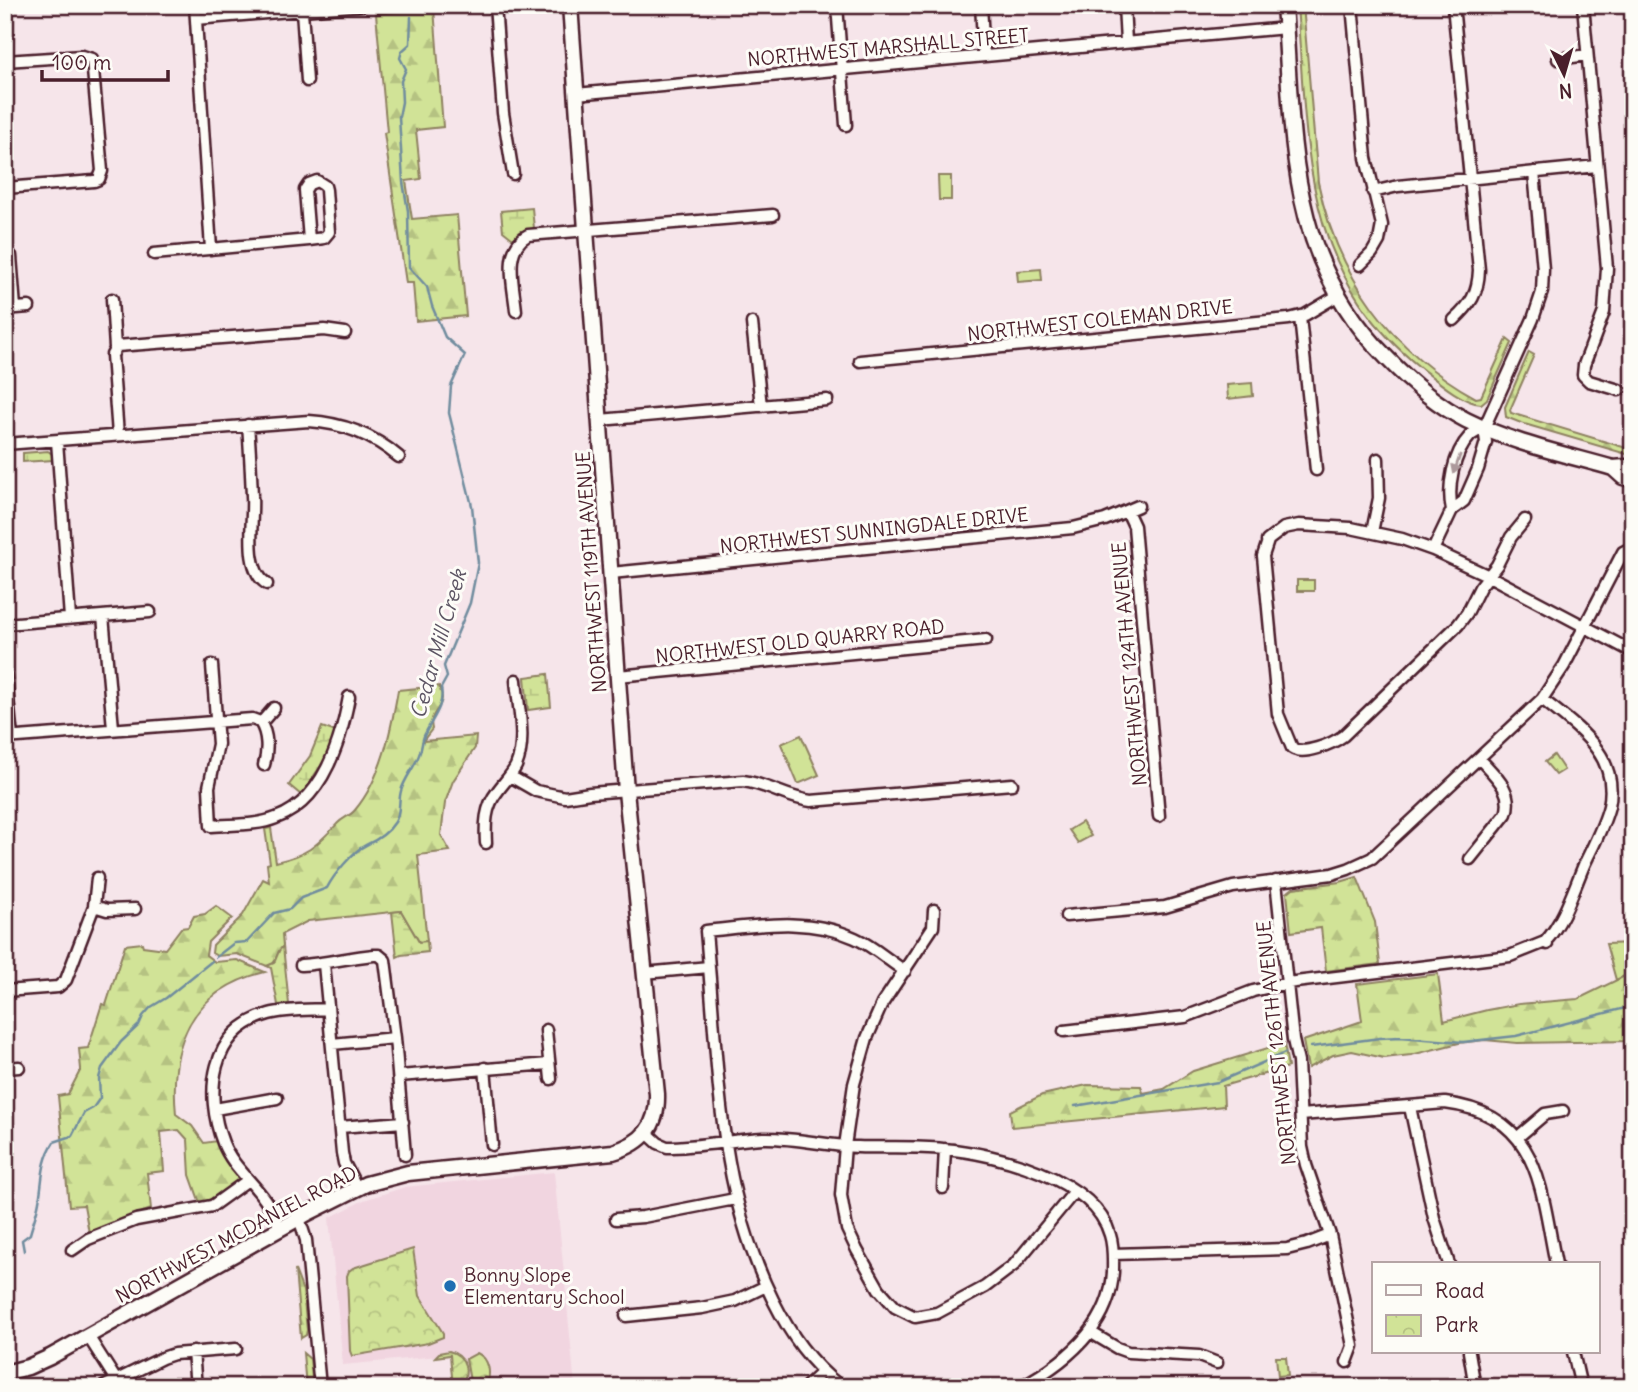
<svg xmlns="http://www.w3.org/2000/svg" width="1638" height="1392" font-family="Delius,sans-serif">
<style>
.built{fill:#f1d5e0}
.grass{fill:#d1e397;stroke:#8e8161;stroke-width:2}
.forest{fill:url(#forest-firs);stroke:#8e8161;stroke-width:2}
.wetland{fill:url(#wetland-marsh);stroke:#8e8161;stroke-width:2}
.park{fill:url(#park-crowns);stroke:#8e8161;stroke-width:2}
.garden{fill:url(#garden-furrows);stroke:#8e8161;stroke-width:2}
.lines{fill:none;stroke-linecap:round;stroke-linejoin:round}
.stream{stroke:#708c9e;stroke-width:2.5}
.street-casing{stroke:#4a1f2b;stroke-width:15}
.secondary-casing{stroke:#4a1f2b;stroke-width:19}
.street{stroke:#fdfcf7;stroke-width:10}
.secondary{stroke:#fdfcf7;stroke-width:14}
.oneway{fill:#ac999b}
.poi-dot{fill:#1f6fb2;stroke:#fdfcf7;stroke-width:2.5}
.labels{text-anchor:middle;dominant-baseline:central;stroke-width:6;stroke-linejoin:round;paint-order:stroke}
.street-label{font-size:19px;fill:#4a1f2b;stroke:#fdfcf7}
.poi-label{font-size:19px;fill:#4a1f2b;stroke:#fdfcf7;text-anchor:start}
.water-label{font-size:21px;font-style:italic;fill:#5d5564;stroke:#fdfcf7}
</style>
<defs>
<pattern id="forest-firs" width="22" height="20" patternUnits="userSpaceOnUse" patternTransform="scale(1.75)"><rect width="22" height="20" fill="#d1e397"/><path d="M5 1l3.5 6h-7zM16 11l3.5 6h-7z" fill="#b5c282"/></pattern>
<pattern id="wetland-marsh" width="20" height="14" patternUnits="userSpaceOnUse" patternTransform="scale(1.75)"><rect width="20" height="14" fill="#d1e397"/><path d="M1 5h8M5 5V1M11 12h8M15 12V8" fill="none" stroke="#b5c282"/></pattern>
<pattern id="park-crowns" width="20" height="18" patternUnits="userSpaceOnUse" patternTransform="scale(1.75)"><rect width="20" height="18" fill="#d1e397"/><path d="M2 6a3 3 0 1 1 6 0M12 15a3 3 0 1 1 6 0" fill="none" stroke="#b5c282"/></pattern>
<pattern id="garden-furrows" width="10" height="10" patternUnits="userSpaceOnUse" patternTransform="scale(1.75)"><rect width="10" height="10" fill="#d1e397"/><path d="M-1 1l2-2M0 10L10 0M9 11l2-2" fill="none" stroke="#b5c282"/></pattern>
</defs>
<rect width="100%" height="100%" fill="#f6e5ea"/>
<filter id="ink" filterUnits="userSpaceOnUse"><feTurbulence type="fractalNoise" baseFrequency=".0143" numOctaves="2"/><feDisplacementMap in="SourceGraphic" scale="14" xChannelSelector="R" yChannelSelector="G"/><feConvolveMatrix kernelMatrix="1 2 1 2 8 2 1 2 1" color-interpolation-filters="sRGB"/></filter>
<g filter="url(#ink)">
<path class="built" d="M554 1172 575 1387H453L449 1355 343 1365 329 1218 364 1200 405 1187Z"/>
<path class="grass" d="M938 176H951V200H939Z
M1041 269 1042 280 1018 282 1017 271Z
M1252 383 1253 396 1228 399 1227 385Z
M1297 580H1314V591H1297Z
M801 735 819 775 798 784 781 744Z
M1554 755 1564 770 1556 775 1545 762Z
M1082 822 1091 836 1078 843 1069 830Z
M1633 943V972L1616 980 1606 944Z
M1276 1357H1286L1288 1375 1278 1376Z"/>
<path class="forest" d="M1297 5H1303L1318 182C1337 276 1392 352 1476 398L1481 397 1507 339 1512 343 1487 399 1481 404C1464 404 1436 380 1422 369 1300 271 1308 147 1297 5Z
M434 8 443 127 416 130 421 179 406 181 412 219 457 215 466 316 416 321 413 283H406L384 133 387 132 376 14Z
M1529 352 1534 355 1510 410 1511 413 1633 450V456L1521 423 1506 417 1505 407Z
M439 686C439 689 442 693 442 697 443 708 428 713 432 729L423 741 476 736 475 748 453 781 445 803 441 835 450 851 418 855 427 941 419 942 401 911 308 921 282 934 283 946 279 951 274 963 267 966 237 954 217 956 212 953 213 945 243 915 263 879 269 882 267 864 270 863 265 829 271 828 276 862C309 854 315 847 338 823 343 818 350 816 355 810 382 778 391 730 398 690Z
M1357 877 1375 922 1380 964 1326 971 1321 928 1291 932 1287 893 1293 888 1340 882Z
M216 906 232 918 208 942 206 955 215 962 237 960 265 972C191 990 169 1043 176 1114L192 1126 204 1143 217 1141C222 1154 236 1167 238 1180L219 1196 200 1203 190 1175 188 1140 179 1130 161 1132 164 1171 147 1173 151 1209 89 1233 84 1205 69 1206 58 1096 68 1094 81 1069 79 1049 88 1048 102 1004 106 1005 125 945 142 943 143 946 165 949 181 928 188 927 194 916 205 914Z
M1633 972V1041L1517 1043 1485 1040 1459 1043 1411 1055 1384 1058 1352 1051 1333 1055 1308 1068 1303 1041 1362 1021 1357 984 1438 974 1444 1021 1487 1010 1519 1004 1578 999Z
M1284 1043 1288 1067 1223 1086 1224 1106 1012 1127 1010 1111 1042 1095 1087 1085 1141 1086 1143 1093 1164 1089 1193 1071Z
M295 1270 303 1291 307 1330 306 1335 301 1338Z
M303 1353 310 1359 313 1387H306Z"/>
<path class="wetland" d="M532 208 534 228 520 232 513 239 503 231 501 211Z
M48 451 52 454 53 460 23 462V453Z
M548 674 551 707 528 710 525 677Z
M322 727 336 732 326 758 301 795 289 785 310 756Z
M401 911 419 942 427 941 428 952 401 955 397 957 392 912Z
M283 946 289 1004 278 1005 271 968 267 966 274 963 279 951Z"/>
<path class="park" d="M413 1249 420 1296 443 1333V1337L428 1343 352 1356 350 1351 347 1276 349 1271 353 1268Z
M477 1353C490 1359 492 1375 485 1387H471L466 1359Z"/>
<path class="garden" d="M449 1351C467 1356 469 1371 462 1387H453L450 1355 435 1357 439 1353Z"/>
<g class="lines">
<path class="stream" d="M216 957 234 943 247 942 274 913 290 909 301 898 327 888C333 876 353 851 366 845 377 840 388 833 395 822 401 813 398 801 401 791 405 777 416 766 420 752 422 747 422 741 424 736 431 720 445 706 441 688L447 677 444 666 470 603 478 563 472 506 449 413 451 386 465 355 445 337 432 306 427 287 409 267 408 211 403 182 399 117 402 102 401 81 406 69 400 58 402 51 410 44 411 17
M1311 1047 1380 1038 1400 1037 1463 1042 1516 1036 1633 1006
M1075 1106 1218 1082 1285 1053
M24 1251 22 1240 30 1234C33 1223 37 1213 39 1201 43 1180 41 1162 54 1142L72 1136 84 1113 93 1108 100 1098 99 1078 102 1068 121 1042 139 1025 143 1016 151 1007 166 998 212 961"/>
<g class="street-casing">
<path id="street" d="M195 5 211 249
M495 5 503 113 513 174
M837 5 846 125
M981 5 984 56
M1124 5 1126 42
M1352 5 1366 158 1382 225 1379 241 1372 253 1360 265
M1453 5 1479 270C1478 294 1471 304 1454 320
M1583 5 1607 268 1604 312 1584 365 1583 375 1589 381 1619 390
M302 11 307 81
M196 19 363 5
M1558 59 1587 55
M5 61 82 56 92 59 102 171 99 179 94 181 5 188
M576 94 1286 28
M1373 192 1398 186 1597 166
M154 254 309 240 324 238 329 232 326 190 325 186 317 181 309 184 305 190 309 240
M11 256 15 308
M112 299 115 348
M5 309 29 307
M516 311C514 286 502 249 528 235L773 215
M1300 317 1316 470
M752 323 761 406
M860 361 1289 319 1305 315 1337 296
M600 420 827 400
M248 425C250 449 251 473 252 496 254 520 243 569 267 584
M118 435 112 355 117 346 324 330 345 333
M57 441 70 618
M5 444 309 421C343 423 373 435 399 457
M1452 510C1447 487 1453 454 1470 436 1473 433 1480 430 1484 428
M1127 511 1134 526 1159 816
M1372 532 1379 498 1378 459
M1267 541 1284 528 1299 525 1351 528 1402 539 1433 550 1489 576 1633 652
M1268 541 1263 556 1278 714 1292 748C1303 756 1332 744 1343 736L1458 625 1467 613 1480 587 1497 565 1511 537 1525 520
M1433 550 1452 510 1464 501 1478 469 1486 442 1484 428 1533 319 1542 292 1543 269 1534 172
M611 573 1073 528 1105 520 1138 506
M103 616 113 728
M5 624 150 612
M212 665 218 744 209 787 211 826C232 824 256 826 276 818 323 801 341 741 349 697
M5 668 12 737
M618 676 986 640
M1542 699C1576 727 1620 754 1609 806 1604 826 1593 846 1584 865 1573 891 1564 921 1545 942L1547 944
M261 723 274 708
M5 738 252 719 260 722C268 734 268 751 264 765
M510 776 536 791 565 797 590 793 743 781C767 784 787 798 811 801L1012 784
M486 843C485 825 485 807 497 792 503 783 511 776 516 766 527 740 518 707 516 680
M1470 859 1506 814C1514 790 1494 775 1479 758
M1276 881 1293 1040 1298 1062 1302 1147 1306 1165 1330 1235 1353 1346 1347 1362
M94 906 107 910 135 909
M934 910 933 927 882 1004 867 1038 854 1084 845 1146 841 1195 847 1229 857 1250 879 1289 895 1307 915 1317 937 1313 985 1287 1014 1265 1075 1191
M1066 916 1165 907 1233 887 1332 874 1348 869 1372 858 1542 699 1564 666 1623 552 1633 547
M324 964 342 1153 344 1163 357 1188
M301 965C325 964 349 957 374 955H379L385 960 395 1038 405 1155
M709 967C719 1082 720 1194 773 1300 790 1334 810 1363 841 1387
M644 973 709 967 706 931C757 926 807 916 855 938 873 946 889 961 905 971
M5 991 58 987 66 980 94 906 97 878
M546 1030 551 1079
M1064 1031 1185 1017 1253 991 1287 983 1510 956 1545 942
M332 1044 395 1038
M5 1068 19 1067
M485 1068 492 1145
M399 1076 549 1064
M1410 1107 1434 1218 1449 1264
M215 1109 277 1098
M1301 1115 1445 1103C1541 1115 1540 1188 1556 1264
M340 1127 403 1122
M647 1133 658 1143 667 1147C699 1147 731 1140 763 1138 795 1137 826 1146 858 1147 886 1148 915 1146 943 1149 995 1153 1094 1178 1110 1235 1114 1247 1113 1260 1113 1272 1110 1327 1065 1363 1020 1387
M1518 1137 1545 1114 1563 1111
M943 1188 945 1149
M299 1218 306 1240 320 1387
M616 1219 643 1217 735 1199
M281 1228C275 1219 271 1209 265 1200 252 1181 232 1166 223 1143 204 1094 210 1030 269 1014 287 1009 309 1010 328 1009
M72 1250 88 1239 136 1220 212 1206 248 1180
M1113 1254 1287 1249 1307 1244 1330 1235
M626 1316 702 1308 735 1301 766 1286
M1090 1332 1117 1348 1128 1352 1199 1356 1217 1363
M88 1336 116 1380
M193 1352 196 1387
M1469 1352 1475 1387
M1573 1352 1581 1387
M103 1387 162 1358 174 1354 236 1349
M806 1387 822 1372"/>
</g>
<g class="secondary-casing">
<path id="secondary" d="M1284 5C1294 138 1285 256 1387 358 1411 383 1435 404 1466 420 1512 443 1564 454 1613 468L1626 467 1633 469
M1613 468 1623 477 1633 480
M5 1373 28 1367 50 1357 308 1213 366 1184 408 1173 613 1152C643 1143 658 1126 657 1094L626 791 570 5"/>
</g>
<use href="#street" class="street"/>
<use href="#secondary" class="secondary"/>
</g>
<defs><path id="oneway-solid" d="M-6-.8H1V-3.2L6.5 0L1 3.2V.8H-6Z" transform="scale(1.75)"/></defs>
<use class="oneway" href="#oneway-solid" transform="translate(1457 464) rotate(109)"/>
</g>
<circle class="poi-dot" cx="450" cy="1286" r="7"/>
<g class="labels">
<g class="street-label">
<text transform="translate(888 47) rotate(-5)">NORTHWEST MARSHALL STREET</text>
<text transform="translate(1100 320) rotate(-6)">NORTHWEST COLEMAN DRIVE</text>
<text transform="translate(874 530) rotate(-6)">NORTHWEST SUNNINGDALE DRIVE</text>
<text transform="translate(591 572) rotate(-94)">NORTHWEST 119TH AVENUE</text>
<text transform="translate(800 641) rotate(-6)">NORTHWEST OLD QUARRY ROAD</text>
<text transform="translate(1129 664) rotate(-95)">NORTHWEST 124TH AVENUE</text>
<text transform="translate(1276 1043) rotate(-96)">NORTHWEST 126TH AVENUE</text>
<text transform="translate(236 1234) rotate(-28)">NORTHWEST MCDANIEL ROAD</text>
</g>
<g class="poi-label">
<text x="464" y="1275">Bonny Slope<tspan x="464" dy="22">Elementary School</tspan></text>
</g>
<g class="water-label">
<text transform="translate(438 644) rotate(-74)">Cedar Mill Creek</text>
</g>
</g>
<rect width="1638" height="1392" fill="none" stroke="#fdfcf7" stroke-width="28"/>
<rect x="14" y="14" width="1610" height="1364" fill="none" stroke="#4a1f2b" stroke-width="2.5" filter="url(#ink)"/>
<rect x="1372" y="1262" width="228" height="91" fill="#fdfcf7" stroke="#b5a4a5" stroke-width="2"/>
<rect x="1386" y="1285" width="35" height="10" fill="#fdfcf7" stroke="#b5a4a5" stroke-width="2"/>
<text x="1435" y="1298" font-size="21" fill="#4a1f2b">Road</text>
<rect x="1386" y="1315" width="35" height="21" fill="url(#park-crowns)" stroke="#b5a4a5" stroke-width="2"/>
<text x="1435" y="1332" font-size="21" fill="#4a1f2b">Park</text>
<g transform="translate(1564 74) rotate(175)" stroke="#fdfcf7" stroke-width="5" paint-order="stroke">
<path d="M0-5L12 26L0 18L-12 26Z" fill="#4a1f2b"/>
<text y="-10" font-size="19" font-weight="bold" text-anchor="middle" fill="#4a1f2b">N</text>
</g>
<path d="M42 70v10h126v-10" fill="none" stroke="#4a1f2b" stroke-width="3.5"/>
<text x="52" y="70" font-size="21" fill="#4a1f2b" stroke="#fdfcf7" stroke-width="5" paint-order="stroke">100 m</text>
</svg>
